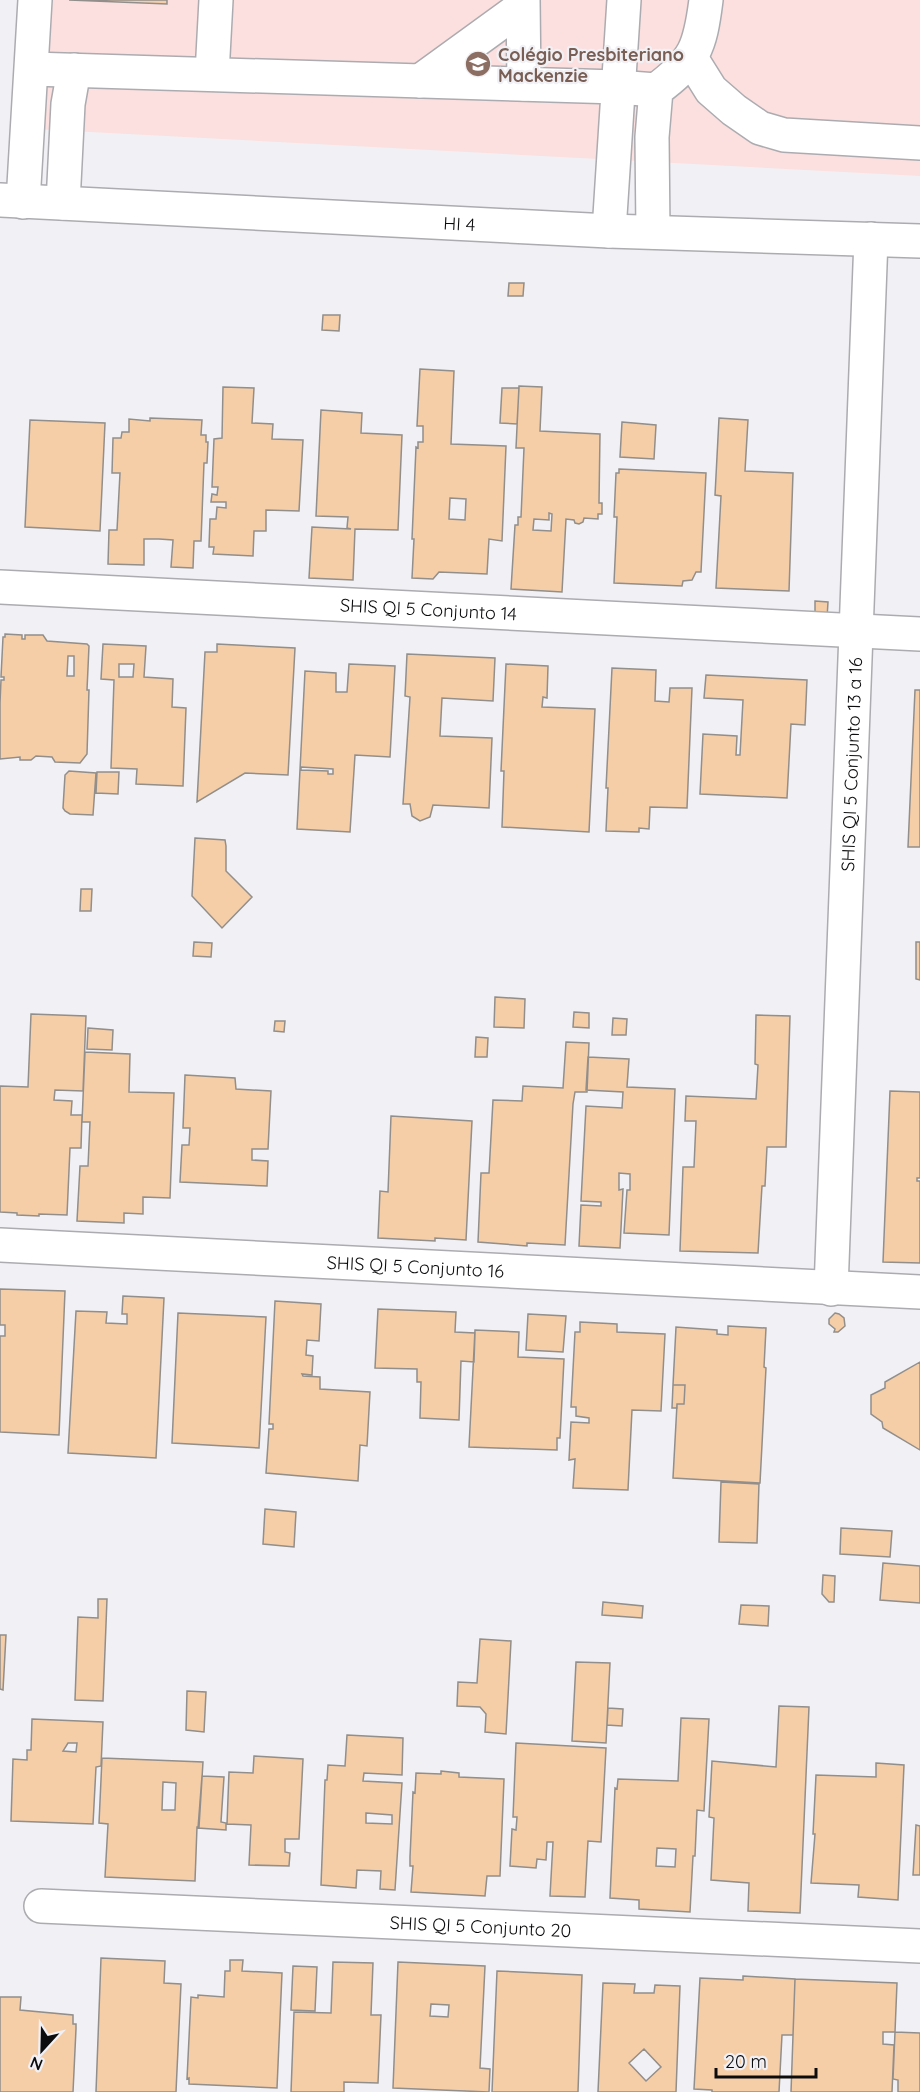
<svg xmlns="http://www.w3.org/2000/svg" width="920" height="2092" font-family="Quicksand,sans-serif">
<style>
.education{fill:#fbe0df}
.building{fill:#f5cea8;stroke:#918e8b;stroke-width:1.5;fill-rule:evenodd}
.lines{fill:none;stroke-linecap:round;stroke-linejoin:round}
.minor-casing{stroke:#acacb0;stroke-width:36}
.minor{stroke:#fff;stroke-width:33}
.labels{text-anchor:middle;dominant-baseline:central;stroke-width:4.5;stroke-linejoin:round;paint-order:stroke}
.education-label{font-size:18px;font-weight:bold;fill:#785e54;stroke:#f1f1f5;text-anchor:start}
.street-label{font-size:18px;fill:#0c0c0e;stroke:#f1f1f5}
</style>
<rect width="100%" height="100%" fill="#f1f1f5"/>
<path class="education" d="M40 0H920V176L33 129Z"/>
<path class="building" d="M69 0H167V4Z
M509 283H524L523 296H508Z
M323 315H340L339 331 322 330Z
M420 369 454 371 451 444 506 446 502 541 489 539 487 574 439 572 433 579 412 578 414 539H412L416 447 418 448V442H423V426H417ZM450 498 466 499 465 520 449 519Z
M519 386 542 387 540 431 600 434 599 503H602V514H598V519L584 518 583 522 579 524 575 523 574 520 566 519 562 592 511 589 515 525H518V517H521L524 448H516ZM549 513 552 514 551 531 533 530 534 519 549 520Z
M223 387 254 388 252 423 273 424 272 439 303 440 299 511 266 510V531H254L253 556 213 554 214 547H209L210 519H216L217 507 226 508V502H211L212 494 217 495 218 487H212L214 439 222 438Z
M502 388H519L517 424 500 423Z
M321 410 362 413 361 433 402 435 398 530 355 529 353 580 309 578 312 527 351 529 347 528 348 517 316 516Z
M150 418 202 420 201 435H206V442H208L207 463H204L201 541H194L193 568 171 567 173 540 159 539H144V565L108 564 109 530H117L120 473H112L113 438H121L122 432H129V419L150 421Z
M719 418 748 420 745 471 793 473 789 591 716 588 721 496 715 495Z
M30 420 105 423 100 531 25 527Z
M622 422 656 425 654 459 620 457Z
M619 469 706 473 701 572H696L692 580 683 581 682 586 614 583 617 517H614L616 473H619Z
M815 601 828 602 827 618H815Z
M5 634 22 635V639H25V635H43L47 641 87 644 89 646 87 690H89L87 754 80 763 55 762 52 757 36 756 31 760H20V757L0 759V703L1 680H4V677H1L3 637H5ZM68 656H74V676H67Z
M103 644 146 646 144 677 173 679 172 707 186 708 183 786 136 784 137 769 111 768 114 680 101 679ZM119 664H134L133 677H119Z
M217 644 295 648 288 775 245 773 197 802 205 652H217Z
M407 654 495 658 493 701 442 698 440 736 492 738 489 808 433 805 430 817 420 821 412 816 410 804H403L410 697 405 696Z
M349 664 395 666 390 757 355 755 350 832 297 829 305 671 336 673V692H347ZM301 767 333 769V774H328V771L301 770Z
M506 664 548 666 547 698 543 697 542 707 595 709 589 832 502 827 504 771H501Z
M612 668 656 670 655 701 669 702 670 688H692L687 808 650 807 649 829 639 828V832L606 831 608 788H606Z
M706 675 807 680 805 725 791 724 787 798 700 794 703 734 737 736 736 755H740L743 700 704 698Z
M915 690H920V847H908Z
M69 771 96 773 93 815 70 814 65 811 63 808 65 775Z
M97 772H119L118 794 96 793Z
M195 838 225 840 226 846V871L252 897 222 928 192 896Z
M81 889H92L91 911H80Z
M194 942 212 943 211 957 193 956Z
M916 942H920V980L916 979Z
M495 997 525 999 524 1028 494 1027Z
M574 1012 589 1013V1028L573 1027Z
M31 1014 86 1016 83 1091 55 1090 54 1100 72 1101 71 1115H82L81 1148H70L67 1215 39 1214V1216L17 1215V1213L0 1212V1086L28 1087Z
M756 1015 790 1016 786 1147H767L765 1186H762L758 1253 680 1251 683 1167H694L696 1121H685L686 1096 756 1099 758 1065 755 1064Z
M613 1018 627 1019 626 1035H612Z
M275 1021H285L284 1032 274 1031Z
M88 1028 113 1030 112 1050 87 1049Z
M476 1037 488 1038 487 1057H475Z
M566 1042 589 1043 587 1092H575L573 1104 565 1245 527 1243V1246L478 1242 481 1173H489L493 1100 522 1101 523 1086 563 1088Z
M85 1052 130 1054 129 1092 174 1093 170 1198 143 1197V1214L124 1213V1223L77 1221 80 1166H88L90 1122H82Z
M588 1057 629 1059 627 1087 675 1089 669 1235 624 1233 627 1190H630V1174L619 1173V1190L623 1189 620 1248 579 1246 581 1205 601 1206V1202L581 1201 586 1106 622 1108 623 1092 586 1090Z
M185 1075 235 1078 236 1089 271 1091 268 1149H252V1160L268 1161 267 1186 180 1182 182 1145H189L190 1128H183Z
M890 1091 920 1092V1178H917V1181H920V1263L883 1262Z
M391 1116 472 1121 466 1240 435 1238V1241L378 1238 380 1191 388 1192Z
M0 1289 65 1291 59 1435 0 1432V1336H5V1325H0Z
M123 1296 164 1298 156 1458 68 1453 76 1311 107 1312 106 1323 127 1324V1314H122Z
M275 1301 321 1304 319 1341 307 1340 306 1355 313 1356 312 1375 302 1374 303 1376 320 1377V1389L370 1392 367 1446 360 1445 358 1481 266 1473 269 1429H273V1424H269Z
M378 1309 456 1312 455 1332 475 1333 474 1362 461 1361 459 1420 420 1418 421 1382H417V1369L375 1368Z
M178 1313 266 1317 259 1448 172 1443Z
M835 1313 839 1314 844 1318 845 1326 838 1332H834L835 1329 829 1324V1319Z
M528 1314 566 1316 563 1352 526 1350Z
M580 1322 617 1324V1332L665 1334 661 1411 632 1410 628 1490 573 1488 575 1459 569 1460 571 1422 589 1423V1418L576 1416V1407H571L575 1332H580Z
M728 1326 766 1328 764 1367 766 1368 760 1483 673 1478 677 1404H684L685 1385H673L676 1327 717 1330V1334L728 1335Z
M475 1330 519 1332 518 1357 564 1359 560 1438H557V1450L469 1447Z
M920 1362V1450L883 1428 882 1422 871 1414V1395L885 1388V1382Z
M673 1385H685L684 1404H677V1408H672Z
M721 1482 759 1484 757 1543 719 1542Z
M265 1509 296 1512 294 1547 263 1544Z
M841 1528 892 1531 890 1557 840 1554Z
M883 1563 920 1566V1603L880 1600Z
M823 1575 835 1576 834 1602H829L822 1594Z
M98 1599H107L103 1701 75 1700 78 1617 98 1618Z
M603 1602 643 1606 642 1618 602 1615Z
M741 1605 769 1606 768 1626 739 1624Z
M0 1635H6L3 1690 0 1689Z
M480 1639 511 1641 506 1734 485 1732 486 1714 480 1707 457 1706 458 1682 477 1683Z
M576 1662 610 1663 606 1743 572 1741Z
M187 1691 206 1692 204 1732 186 1730Z
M779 1706 809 1707 800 1913 748 1911 749 1883 711 1880 714 1818 709 1817 712 1761 776 1767Z
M608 1708 623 1709 622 1726 607 1725Z
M681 1718 709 1719 704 1811 697 1810 695 1856H693L690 1912 639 1909V1900L610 1898 615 1788 617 1789 618 1779 678 1781ZM657 1848 676 1849 675 1867 656 1866Z
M32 1719 103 1722 101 1766 96 1767 93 1824 11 1821 13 1759 27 1760V1750H31ZM68 1743H77L76 1752 63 1751Z
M347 1735 403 1738 402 1775 364 1773 363 1781 402 1783 395 1890 380 1889 381 1871 357 1870 356 1888 321 1885 325 1780H327L328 1765 345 1766ZM366 1813 392 1815V1824L366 1823Z
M516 1743 606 1748 601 1842 588 1841 585 1897 550 1896 553 1842H547L546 1860 537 1859 536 1868 510 1866 512 1829 516 1830 517 1817H513Z
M254 1756 303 1759 299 1839H285V1852L290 1853 289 1866 249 1865 251 1825 227 1824 229 1772 253 1773Z
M102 1758 203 1762 199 1827H197L195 1881 105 1877 108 1824 99 1823ZM163 1782 176 1783 175 1810H162Z
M876 1763 904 1765 898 1900 858 1897 859 1885 811 1883 815 1834H813L816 1775 876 1777Z
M441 1771 459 1773V1777L504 1779 500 1876H487L485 1896 411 1892 413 1866H410V1857L413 1792 415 1793 416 1773 441 1774Z
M202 1776 224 1777 221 1822 226 1823V1830L198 1828Z
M916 1825 920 1826V1875H913Z
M101 1958 165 1961 164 1983 181 1984 176 2092H96Z
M230 1960H243L242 1971 282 1973 277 2088 189 2084V2078L187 2079 191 1997 198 1998V1995L224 1997 225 1971H230Z
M333 1962 373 1963 371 2015H381L378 2083 344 2082V2092H291L294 2012 331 2013Z
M398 1962 485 1966 480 2068 490 2069 489 2092 393 2088ZM431 2004 449 2005 448 2017 430 2016Z
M293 1966 317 1967 315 2011 291 2010Z
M497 1971 582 1975 578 2092H492Z
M743 1976 795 1979 793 2035H782L779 2092H712V2090L694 2089 700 1978 743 1980Z
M795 1979 897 1983 895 2032H883V2044L894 2045 892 2092H791Z
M603 1983 635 1984 634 1993H654L655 1985 680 1986 676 2092H598ZM644 2049 661 2067 646 2081 629 2063Z
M0 1997H21L20 2010 73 2015V2024H76V2029L73 2092H0Z
M895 2032 920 2033V2092H898V2080L893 2079Z"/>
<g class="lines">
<g class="minor-casing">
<g id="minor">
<path d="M523 0 524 84"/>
<path d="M691 58 711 90 734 110 760 128 784 135 920 143"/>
<path d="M32 69 617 87 656 90"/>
<path d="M212 74 216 0"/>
<path d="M420 81 522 7"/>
<path id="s1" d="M0 200 609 231 920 241"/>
<path d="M23 202 35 0"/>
<path d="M63 203 68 104 74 70"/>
<path d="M609 231 624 0"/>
<path d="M653 232 652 137 656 90C695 61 700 48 706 0"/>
<path id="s2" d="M0 587 920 634"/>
<path id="s3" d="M0 1245 920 1292"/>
<path id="s4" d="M831 1289 871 239"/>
<path id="s5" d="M41 1906 920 1946"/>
</g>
</g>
<use href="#minor" class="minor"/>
</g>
<defs>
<g id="school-disc" transform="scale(1.35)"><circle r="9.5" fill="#8d6e63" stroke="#f1f1f5"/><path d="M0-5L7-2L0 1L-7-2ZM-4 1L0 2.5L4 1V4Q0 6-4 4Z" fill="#fff"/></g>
</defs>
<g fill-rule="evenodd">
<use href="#school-disc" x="478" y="64"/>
</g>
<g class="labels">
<g class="education-label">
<text x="498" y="54">Colégio Presbiteriano<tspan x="498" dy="21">Mackenzie</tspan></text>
</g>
<g class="street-label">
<text stroke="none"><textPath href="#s1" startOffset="460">HI 4</textPath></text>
<text stroke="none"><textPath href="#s2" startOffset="429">SHIS QI 5 Conjunto 14</textPath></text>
<text stroke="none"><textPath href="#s4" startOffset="525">SHIS QI 5 Conjunto 13 a 16</textPath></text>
<text stroke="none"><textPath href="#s3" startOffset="416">SHIS QI 5 Conjunto 16</textPath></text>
<text stroke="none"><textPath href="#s5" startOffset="440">SHIS QI 5 Conjunto 20</textPath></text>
</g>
</g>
<g transform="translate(42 2050) rotate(202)" stroke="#f1f1f5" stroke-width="4.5" paint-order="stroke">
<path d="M0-4.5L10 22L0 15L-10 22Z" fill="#0c0c0e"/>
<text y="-9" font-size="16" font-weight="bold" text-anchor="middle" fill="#0c0c0e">N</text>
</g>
<path d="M716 2068v9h100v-9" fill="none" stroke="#0c0c0e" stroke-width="3"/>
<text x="725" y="2068" font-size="18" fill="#0c0c0e" stroke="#f1f1f5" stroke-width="4.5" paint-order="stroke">20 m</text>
</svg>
